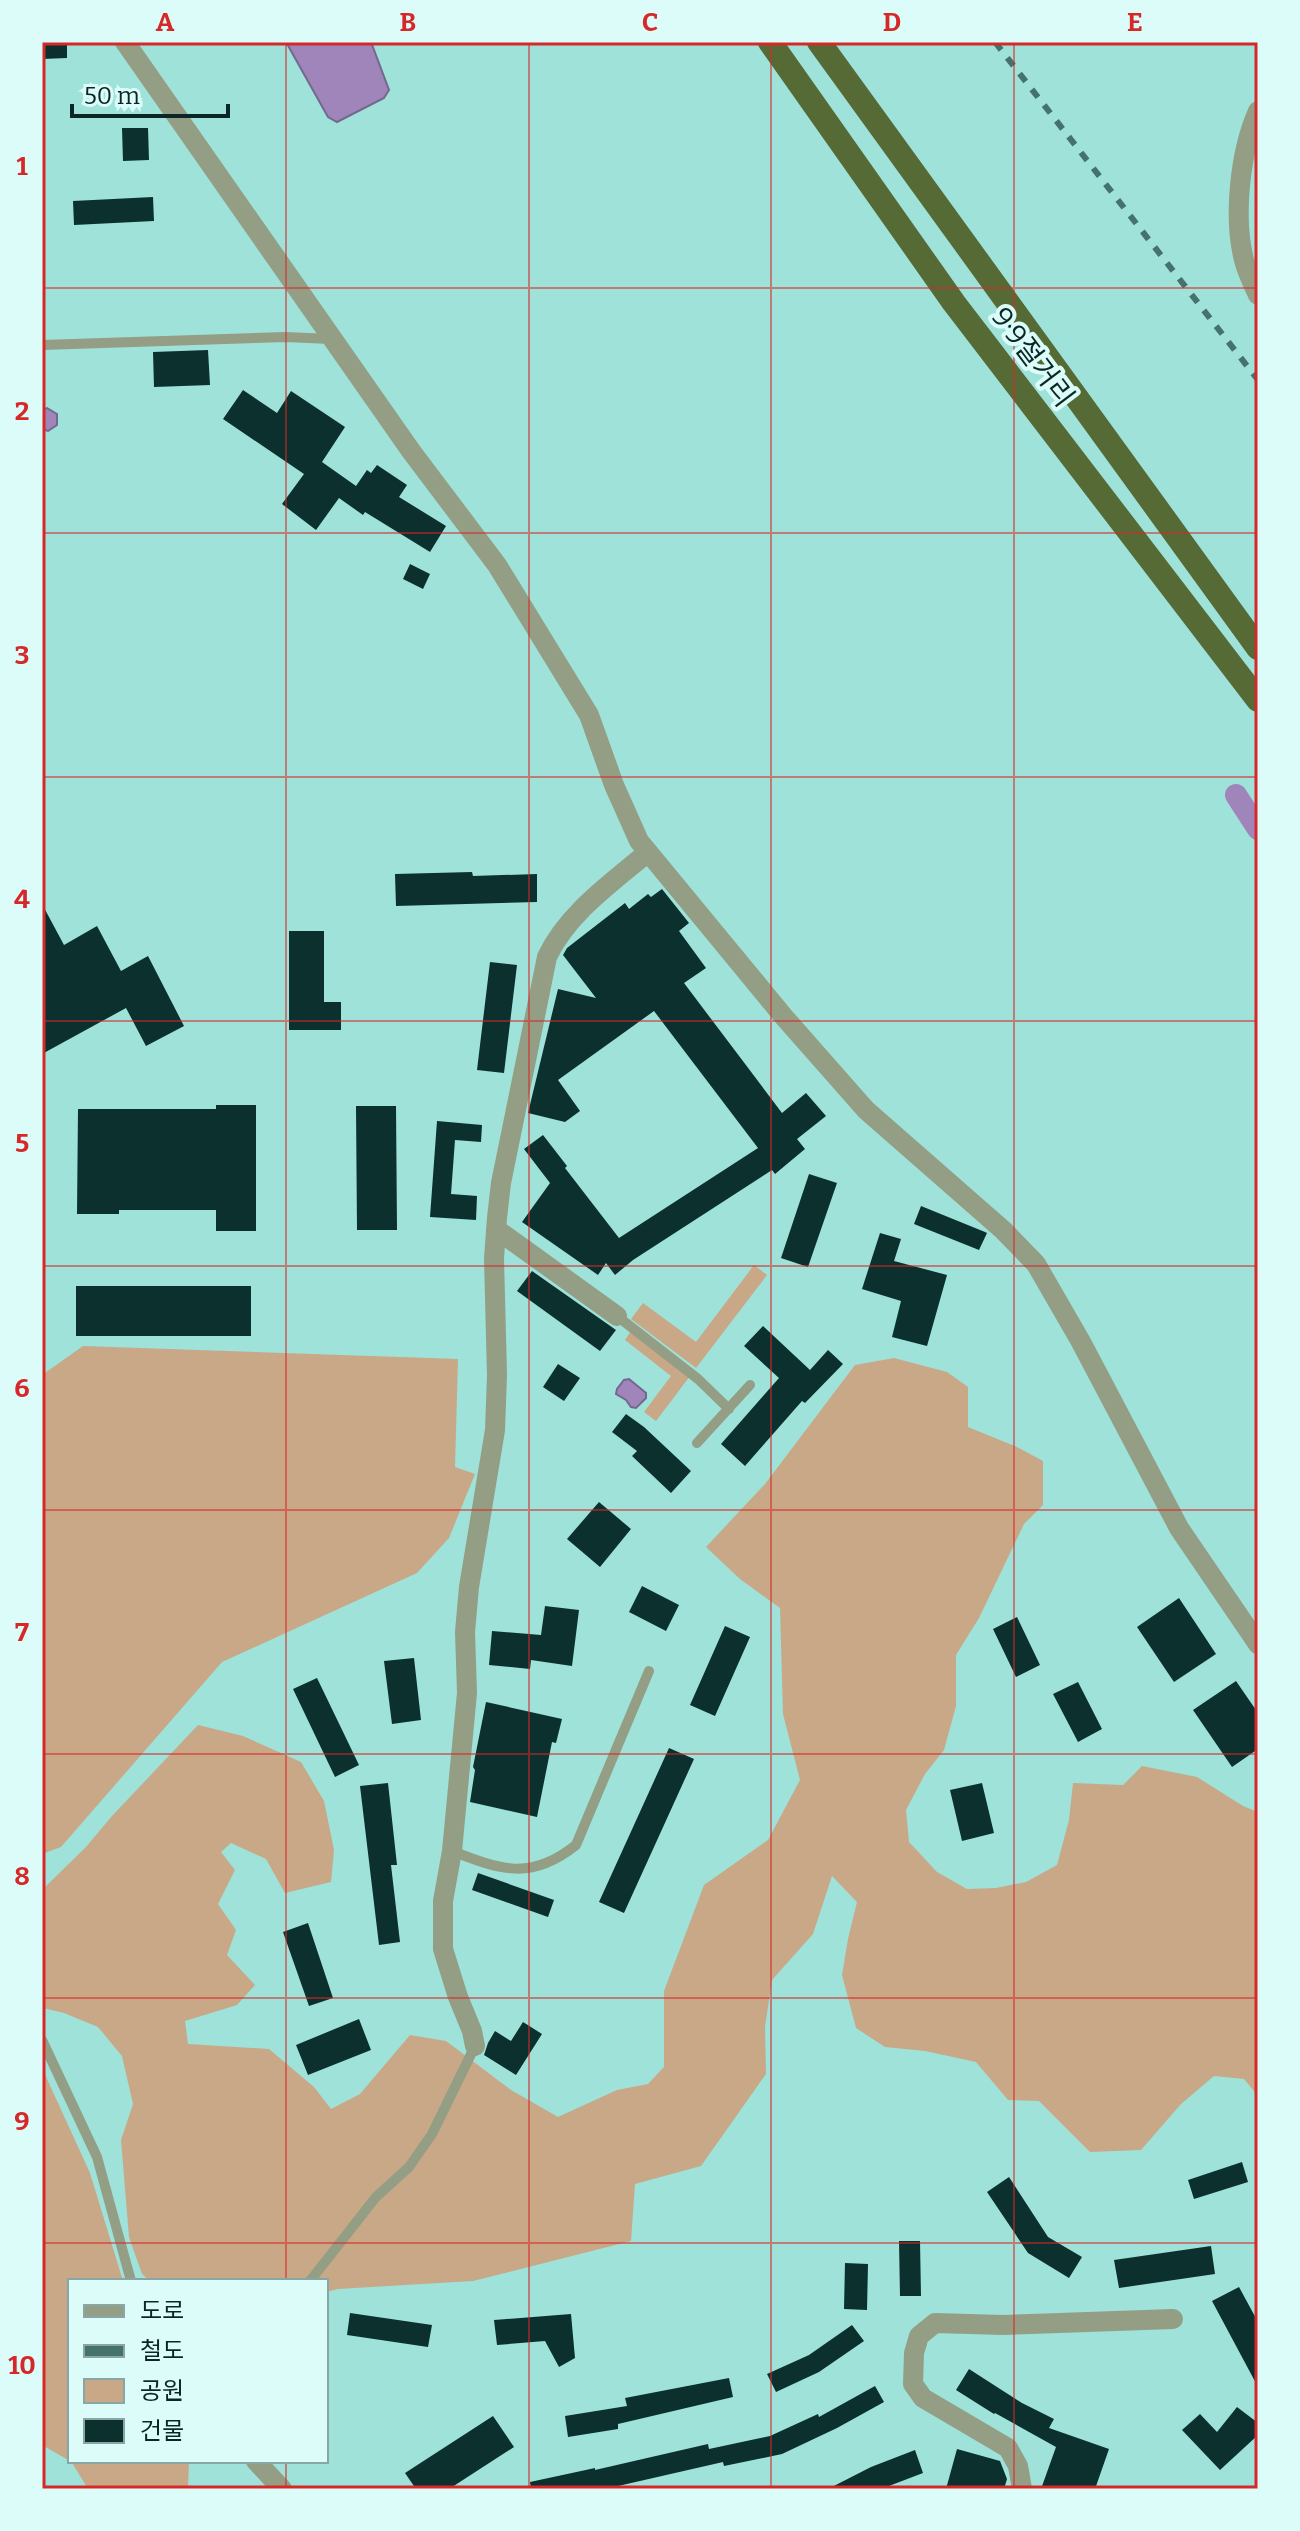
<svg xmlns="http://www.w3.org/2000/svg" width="1300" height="2531" font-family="Bitter,'Noto Sans KR',serif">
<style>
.green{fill:#c8a887}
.water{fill:#a085bb;stroke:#73698e;stroke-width:2}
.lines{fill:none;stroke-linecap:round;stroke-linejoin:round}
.canal{stroke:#a085bb;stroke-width:22}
.building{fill:#0b302d}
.service{stroke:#939e85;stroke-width:10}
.minor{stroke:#939e85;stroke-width:20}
.trunk{stroke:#566a36;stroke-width:24}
.rail{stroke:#46726e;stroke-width:6;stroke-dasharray:10 10;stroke-linecap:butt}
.grid{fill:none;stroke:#d62828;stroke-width:2;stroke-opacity:0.55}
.labels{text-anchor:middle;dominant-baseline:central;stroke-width:8;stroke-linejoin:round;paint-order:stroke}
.street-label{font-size:28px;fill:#0b2725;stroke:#dbfcf8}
.neatline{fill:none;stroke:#d62828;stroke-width:3}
.grid-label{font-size:26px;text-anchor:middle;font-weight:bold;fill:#d62828}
</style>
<rect width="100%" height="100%" fill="#9ee2da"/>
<path class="green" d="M754 1265 767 1275 696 1368 631 1319 643 1303 696 1342Z
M631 1331 690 1376 656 1421 644 1412 671 1376 625 1340Z
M83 1346 458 1359 455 1467 475 1474 449 1538 417 1573 222 1662 61 1847 42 1854V1375Z
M894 1358 947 1372 968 1387V1427L1017 1447 1043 1461V1505L1024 1524 979 1618 956 1655V1706L944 1750 925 1774 906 1810 909 1842 937 1872 967 1889 996 1888 1026 1882 1057 1865 1069 1820 1073 1783 1123 1785 1142 1766 1197 1777 1243 1806 1258 1812V2096L1244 2079 1214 2076 1181 2104 1141 2150 1090 2152 1039 2101 1008 2100 976 2062 925 2051 885 2047 856 2028 842 1975 848 1939 857 1902 832 1876 813 1934 772 1980 765 2027 766 2074 701 2166 635 2184 631 2241 473 2281 338 2289 326 2292V2281H150L142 2274 129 2237 121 2140 133 2104 122 2056 98 2027 64 2013 43 2008 42 1890 86 1847 112 1816 198 1725 243 1736 301 1762 324 1801 334 1850 331 1882 285 1893 266 1859 231 1843 221 1852 235 1870 218 1904 236 1930 227 1955 255 1985 237 2005 185 2021 188 2044 269 2049 314 2087 331 2109 360 2094 410 2035 446 2041 511 2090 558 2117 617 2090 648 2084 664 2067V1991L704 1885 768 1840 800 1780 783 1714 780 1608 740 1579 706 1547 765 1484 855 1365Z
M42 2068 90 2173 123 2281H70V2461L42 2445Z
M71 2461H189L188 2489H88Z"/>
<path class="water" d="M286 42H371L389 90 384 98 337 122 328 117Z
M47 408 57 414V425L48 431 42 429V410Z
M629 1379 646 1393V1398L636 1408 631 1407 626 1400 616 1394 617 1389 624 1380Z"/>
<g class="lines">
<path class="canal" d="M1236 795 1258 829"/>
</g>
<path class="building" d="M42 42H67V58L42 59Z
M122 128H148L149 160 123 161Z
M153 197 154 221 74 225 73 201Z
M208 350 210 385 154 387 153 352Z
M243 390 277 413 291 391 345 427 322 462 356 486 367 470 371 473 377 465 407 485 399 497 446 526 430 552 365 512 363 515 339 498 316 530 282 504 304 474 223 419Z
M410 564 430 574 423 589 403 579Z
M472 872 473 876 537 874V902L396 906 395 874Z
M662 889 689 923 679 931 706 968 684 983 782 1113 806 1093 826 1116 797 1139 805 1149 775 1174 772 1170 633 1260 615 1275 606 1263 598 1275 522 1222 550 1183 524 1149 543 1135 567 1166 565 1168 619 1238 758 1148 654 1011 558 1080 580 1111 565 1122 528 1113 558 989 596 998 563 955 567 948 625 903 629 909 648 894 651 897Z
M42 904 64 945 97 926 121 971 148 956 184 1026 146 1046 126 1008 42 1054Z
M289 931H324V1002H341V1030H289Z
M490 962 517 965 504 1073 477 1070Z
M216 1105H256V1231H216V1210H119V1214H77L78 1109H216Z
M356 1106H396L397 1230H357Z
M437 1121 482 1125 481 1142 455 1140 451 1194 477 1196 476 1220 430 1217Z
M809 1174 837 1183 808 1267 781 1258Z
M921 1206 985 1232 987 1233 979 1250 914 1224Z
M880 1233 901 1239 894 1261 947 1275 927 1346 892 1337 901 1301 862 1289Z
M532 1271 616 1330 600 1351 517 1291Z
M76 1286H251V1336H76Z
M763 1326 810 1370 828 1350 843 1364 805 1403 802 1401 745 1466 721 1444 779 1378 744 1346Z
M558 1364 580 1378 564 1401 543 1387Z
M626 1414 644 1427 691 1471 671 1493 632 1456 637 1451 612 1432Z
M599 1502 631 1529 600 1567 567 1539Z
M642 1586 679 1605 666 1631 629 1612Z
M1179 1598 1216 1654 1174 1682 1137 1627Z
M545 1606 579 1610 572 1666 531 1660 530 1669 489 1665 492 1631 541 1635Z
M1017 1617 1040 1665 1016 1677 993 1629Z
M725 1626 750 1637 715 1716 690 1705Z
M414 1658 421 1720 392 1724 384 1661Z
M317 1678 359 1765 335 1777 293 1689Z
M1236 1681 1258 1713V1749L1232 1767 1193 1710Z
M1078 1682 1102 1729 1078 1742 1053 1694Z
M486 1702 562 1719 556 1743 552 1742 537 1817 470 1802 475 1770 473 1767Z
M669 1748 694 1759 624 1913 599 1902Z
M388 1783 397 1865H391L400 1942 379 1945 360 1786Z
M982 1783 994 1833 962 1841 950 1790Z
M478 1873 554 1900 548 1917 472 1890Z
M308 1923 333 1998 309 2006 283 1932Z
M359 2019 371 2050 308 2075 296 2045Z
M523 2022 542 2034 516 2075 484 2055 488 2043 495 2031 511 2041Z
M1242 2162 1248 2182 1194 2199 1188 2180Z
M1009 2177 1048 2237 1082 2257 1069 2278 1028 2253 987 2192Z
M899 2241H920L921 2296H900Z
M1211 2246 1215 2274 1119 2288 1114 2260Z
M845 2263 868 2264 867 2310 844 2309Z
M1239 2287 1258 2322V2387L1212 2301Z
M350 2313 432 2325 428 2347 347 2335Z
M571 2314 575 2358 559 2367 545 2341 497 2345 494 2320Z
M852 2325 864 2341 819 2372 776 2392 767 2374 809 2355Z
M969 2369 1022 2403 1054 2419 1049 2428 1109 2449 1095 2489H1041L1056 2447 995 2413 994 2414 956 2390Z
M729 2378 733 2397 618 2424V2429L568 2437 565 2416 627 2406 625 2398Z
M875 2386 884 2402 837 2428 782 2454 724 2466 723 2462 605 2489H531L530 2482 595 2468V2470L708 2444 709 2449 770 2436 818 2414 819 2417Z
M1237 2407 1258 2423V2435L1220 2470 1182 2430 1200 2414 1217 2432Z
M493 2416 514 2447 449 2489H416L405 2473Z
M957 2449 1000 2461 1007 2479 1004 2489H946Z
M915 2450 923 2473 881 2489H828L871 2467Z"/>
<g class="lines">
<path class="service" d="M42 345 285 337 331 339
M617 1316 698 1379 729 1409
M697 1443 750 1385
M452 1851C501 1870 531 1881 576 1845L649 1671
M42 2040 97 2157 131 2281
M310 2281 376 2197 409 2167 432 2134 475 2046"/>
<path class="minor" d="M125 42 411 451 497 565 589 715 614 785 639 841 784 1017 866 1110 1003 1230 1036 1264 1081 1342 1179 1528 1258 1644
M1258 111C1240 151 1233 217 1244 260 1247 272 1253 284 1258 295
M496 1229 617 1316
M475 2046 472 2031 458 1997 443 1949V1901L452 1851 467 1693 465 1632 469 1587 495 1430 497 1375 494 1258 497 1218 501 1183 547 957C567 914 611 883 647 853
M256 2461 282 2489
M1022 2489 1018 2466 1008 2448 923 2398 913 2384 914 2353 919 2336 935 2323 1003 2325 1173 2319"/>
<path class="trunk" d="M770 42 954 303 1258 700
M819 42 1258 648"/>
<path class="rail" d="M995 42 1258 380"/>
</g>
<path class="grid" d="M286 42V2281M529 42V2489M771 42V2489M1014 42V2489M42 288H1258M42 533H1258M42 777H1258M42 1021H1258M42 1266H1258M42 1510H1258M42 1754H1258M42 1998H1258M42 2243H1258M286 2461V2489"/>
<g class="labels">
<g class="street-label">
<text transform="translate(1033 357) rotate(53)">9·9절거리</text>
</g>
</g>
<rect width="1300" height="2531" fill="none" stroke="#dbfcf8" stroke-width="88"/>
<rect x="68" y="2279" width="260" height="184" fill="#dbfcf8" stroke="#88a7a4" stroke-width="2"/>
<rect x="84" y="2305" width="40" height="12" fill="#939e85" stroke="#88a7a4" stroke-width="2"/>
<text x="140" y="2319" font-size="24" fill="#0b2725">도로</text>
<rect x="84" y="2345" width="40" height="12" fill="#46726e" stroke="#88a7a4" stroke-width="2"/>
<text x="140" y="2359" font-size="24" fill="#0b2725">철도</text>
<rect x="84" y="2379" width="40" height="24" fill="#c8a887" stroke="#88a7a4" stroke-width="2"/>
<text x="140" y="2399" font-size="24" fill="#0b2725">공원</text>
<rect x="84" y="2419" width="40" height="24" fill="#0b302d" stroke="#88a7a4" stroke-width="2"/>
<text x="140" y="2439" font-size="24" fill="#0b2725">건물</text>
<path d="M72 104v12h156v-12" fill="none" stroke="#0b2725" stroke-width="4"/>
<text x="84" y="104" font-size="24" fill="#0b2725" stroke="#dbfcf8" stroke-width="6" paint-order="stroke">50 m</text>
<rect x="44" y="44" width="1212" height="2443" class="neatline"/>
<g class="grid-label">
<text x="165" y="31">A</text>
<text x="408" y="31">B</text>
<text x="650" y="31">C</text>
<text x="892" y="31">D</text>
<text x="1135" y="31">E</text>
<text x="22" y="175">1</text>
<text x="22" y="420">2</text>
<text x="22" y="664">3</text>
<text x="22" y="908">4</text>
<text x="22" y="1152">5</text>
<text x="22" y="1397">6</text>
<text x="22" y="1641">7</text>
<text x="22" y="1885">8</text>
<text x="22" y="2130">9</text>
<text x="22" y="2374">10</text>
</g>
</svg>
